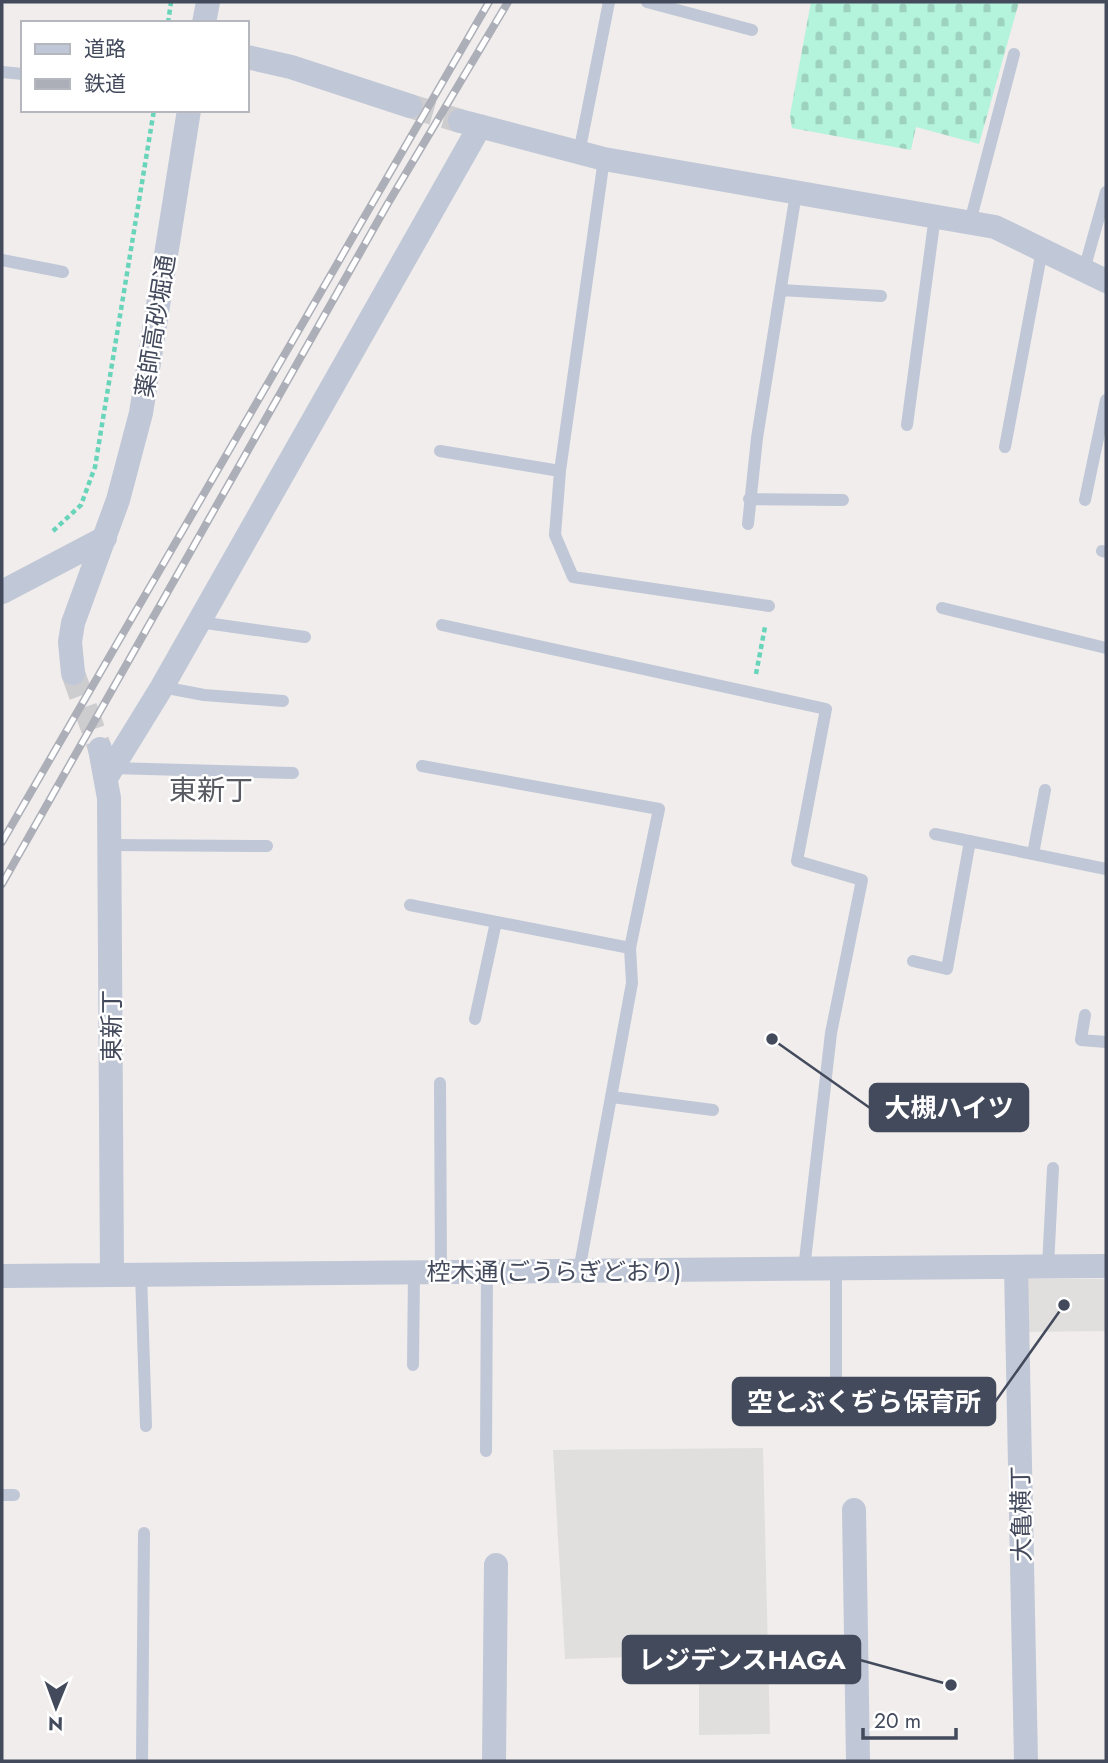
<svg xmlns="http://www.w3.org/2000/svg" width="1108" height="1763" font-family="Jost,'Noto Sans JP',sans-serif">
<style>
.education{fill:#e1dede}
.cemetery{fill:url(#cemetery-stones)}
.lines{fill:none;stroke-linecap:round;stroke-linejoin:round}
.minor-tunnel{stroke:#cdcccf;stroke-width:24;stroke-dasharray:24 12;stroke-linecap:butt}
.path{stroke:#68d5ba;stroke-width:4.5;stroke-dasharray:5 3.5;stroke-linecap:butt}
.service{stroke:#c0c7d6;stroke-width:12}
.minor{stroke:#c0c7d6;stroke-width:24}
.rail-casing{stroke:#adafb8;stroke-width:8}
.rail{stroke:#fff;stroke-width:5;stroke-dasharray:16;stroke-linecap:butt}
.labels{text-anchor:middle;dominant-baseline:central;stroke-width:5;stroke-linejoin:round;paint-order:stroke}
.street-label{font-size:24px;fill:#434a5c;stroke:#fff}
.quarter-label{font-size:28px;fill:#585a62;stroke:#fff}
.leader{fill:none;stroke:#434a5c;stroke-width:2.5}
.callout-dot{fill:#434a5c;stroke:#fff;stroke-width:2.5}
.callout{fill:#434a5c;stroke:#434a5c;stroke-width:2.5}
.callout-label{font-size:26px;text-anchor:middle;font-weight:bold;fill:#fff}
</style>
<defs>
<pattern id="cemetery-stones" width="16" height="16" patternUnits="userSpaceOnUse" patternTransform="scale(1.75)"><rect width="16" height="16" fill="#b4f3dc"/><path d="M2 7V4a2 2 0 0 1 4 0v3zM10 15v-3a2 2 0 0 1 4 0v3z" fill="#9cd2bf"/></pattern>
</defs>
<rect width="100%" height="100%" fill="#f0edec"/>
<path class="education" d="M1020 1279H1106V1331L1023 1332Z
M763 1448 770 1734 699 1735V1655L565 1659 553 1450Z"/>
<path class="cemetery" d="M811 2H1019L979 144 916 127 911 150 792 128 790 115Z"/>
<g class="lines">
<path class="minor-tunnel" d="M410 106 460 121
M73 673 100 749"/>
<path class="path" d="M168 23 171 2
M53 531 81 505 95 467 154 110
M756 674 765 627"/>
<path class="service" d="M647 2 752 30
M2 72 23 74
M579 153 609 2
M604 159 560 471 555 535 573 577 769 606
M970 222 1014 54
M2 260 63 272
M1084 270 1106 192
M781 290 881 296
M907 425 935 216
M1005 447 1042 250
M440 451 560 471
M749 499 843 500
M1085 500 1106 400
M748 524 757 438 796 193
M1102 551 1106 552
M942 608 1106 648
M199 622 305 637
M442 625 826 709 797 861 862 880 831 1033 804 1269
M162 687 204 695 283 701
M422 766 659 809 630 948 632 983 579 1271
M112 768 293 773
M935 834 1106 869
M110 845 267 846
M1033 854 1045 790
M410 905 630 948
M913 961 947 969 970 841
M1085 1015 1081 1040 1106 1042
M475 1019 496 922
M440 1083 441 1272
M612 1097 713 1110
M1048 1266 1053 1168
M141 1273 146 1426
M413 1365 414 1272
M836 1393V1269
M486 1451 487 1272
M2 1495H14
M142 1761 144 1533"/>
<path class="minor" d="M204 23 208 2
M247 57 291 67 410 106
M460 121 604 159 995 227 1106 281
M2 592 105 538
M73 673 70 642 73 623 118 500 141 413 189 110
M100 749 109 798 112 1274
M106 778 162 687 480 126
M1016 1267 1026 1761
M2 1276 1106 1266
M854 1510 858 1761
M494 1761 496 1565"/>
<g class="rail-casing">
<path id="rail" d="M2 842 489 2
M2 884 387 205 508 2"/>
</g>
<use href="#rail" class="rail"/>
</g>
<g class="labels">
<g class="street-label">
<text transform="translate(155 326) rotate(-81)">薬師高砂堀通</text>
<text transform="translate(111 1026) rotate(-90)">東新丁</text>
<text x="554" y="1271">椌木通(ごうらぎどおり)</text>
<text transform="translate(1021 1514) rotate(-91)">大亀横丁</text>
</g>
<g class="quarter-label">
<text x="211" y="790">東新丁</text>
</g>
</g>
<path class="leader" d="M772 1039L870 1108M1064 1305L995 1402M951 1685L860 1660"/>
<g class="callout-dot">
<circle cx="772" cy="1039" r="7"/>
<circle cx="1064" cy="1305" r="7"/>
<circle cx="951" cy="1685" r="7"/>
</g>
<g class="callout">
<rect x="870" y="1084" width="158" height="47" rx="7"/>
<rect x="733" y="1378" width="262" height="47" rx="7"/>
<rect x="623" y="1636" width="237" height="47" rx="7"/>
</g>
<g class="callout-label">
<text x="949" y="1117">大槻ハイツ</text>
<text x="864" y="1411">空とぶくぢら保育所</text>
<text x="742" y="1669">レジデンスHAGA</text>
</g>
<rect width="1108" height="1763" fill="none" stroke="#434a5c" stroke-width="7"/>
<rect x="21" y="21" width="228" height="91" fill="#ffffff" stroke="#b4b7be" stroke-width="2"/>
<rect x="35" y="44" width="35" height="10" fill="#c0c7d6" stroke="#b4b7be" stroke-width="2"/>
<text x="84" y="56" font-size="21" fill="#434a5c">道路</text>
<rect x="35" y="79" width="35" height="10" fill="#adafb8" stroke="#b4b7be" stroke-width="2"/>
<text x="84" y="91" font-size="21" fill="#434a5c">鉄道</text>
<g transform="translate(56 1707) rotate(181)" stroke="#ffffff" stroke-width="5" paint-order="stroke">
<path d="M0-5L12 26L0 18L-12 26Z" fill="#434a5c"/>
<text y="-10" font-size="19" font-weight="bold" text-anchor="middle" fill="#434a5c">N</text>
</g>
<path d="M863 1728v10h93v-10" fill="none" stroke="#434a5c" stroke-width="3.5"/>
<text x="874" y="1728" font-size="21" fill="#434a5c" stroke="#ffffff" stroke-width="5" paint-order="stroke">20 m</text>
</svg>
